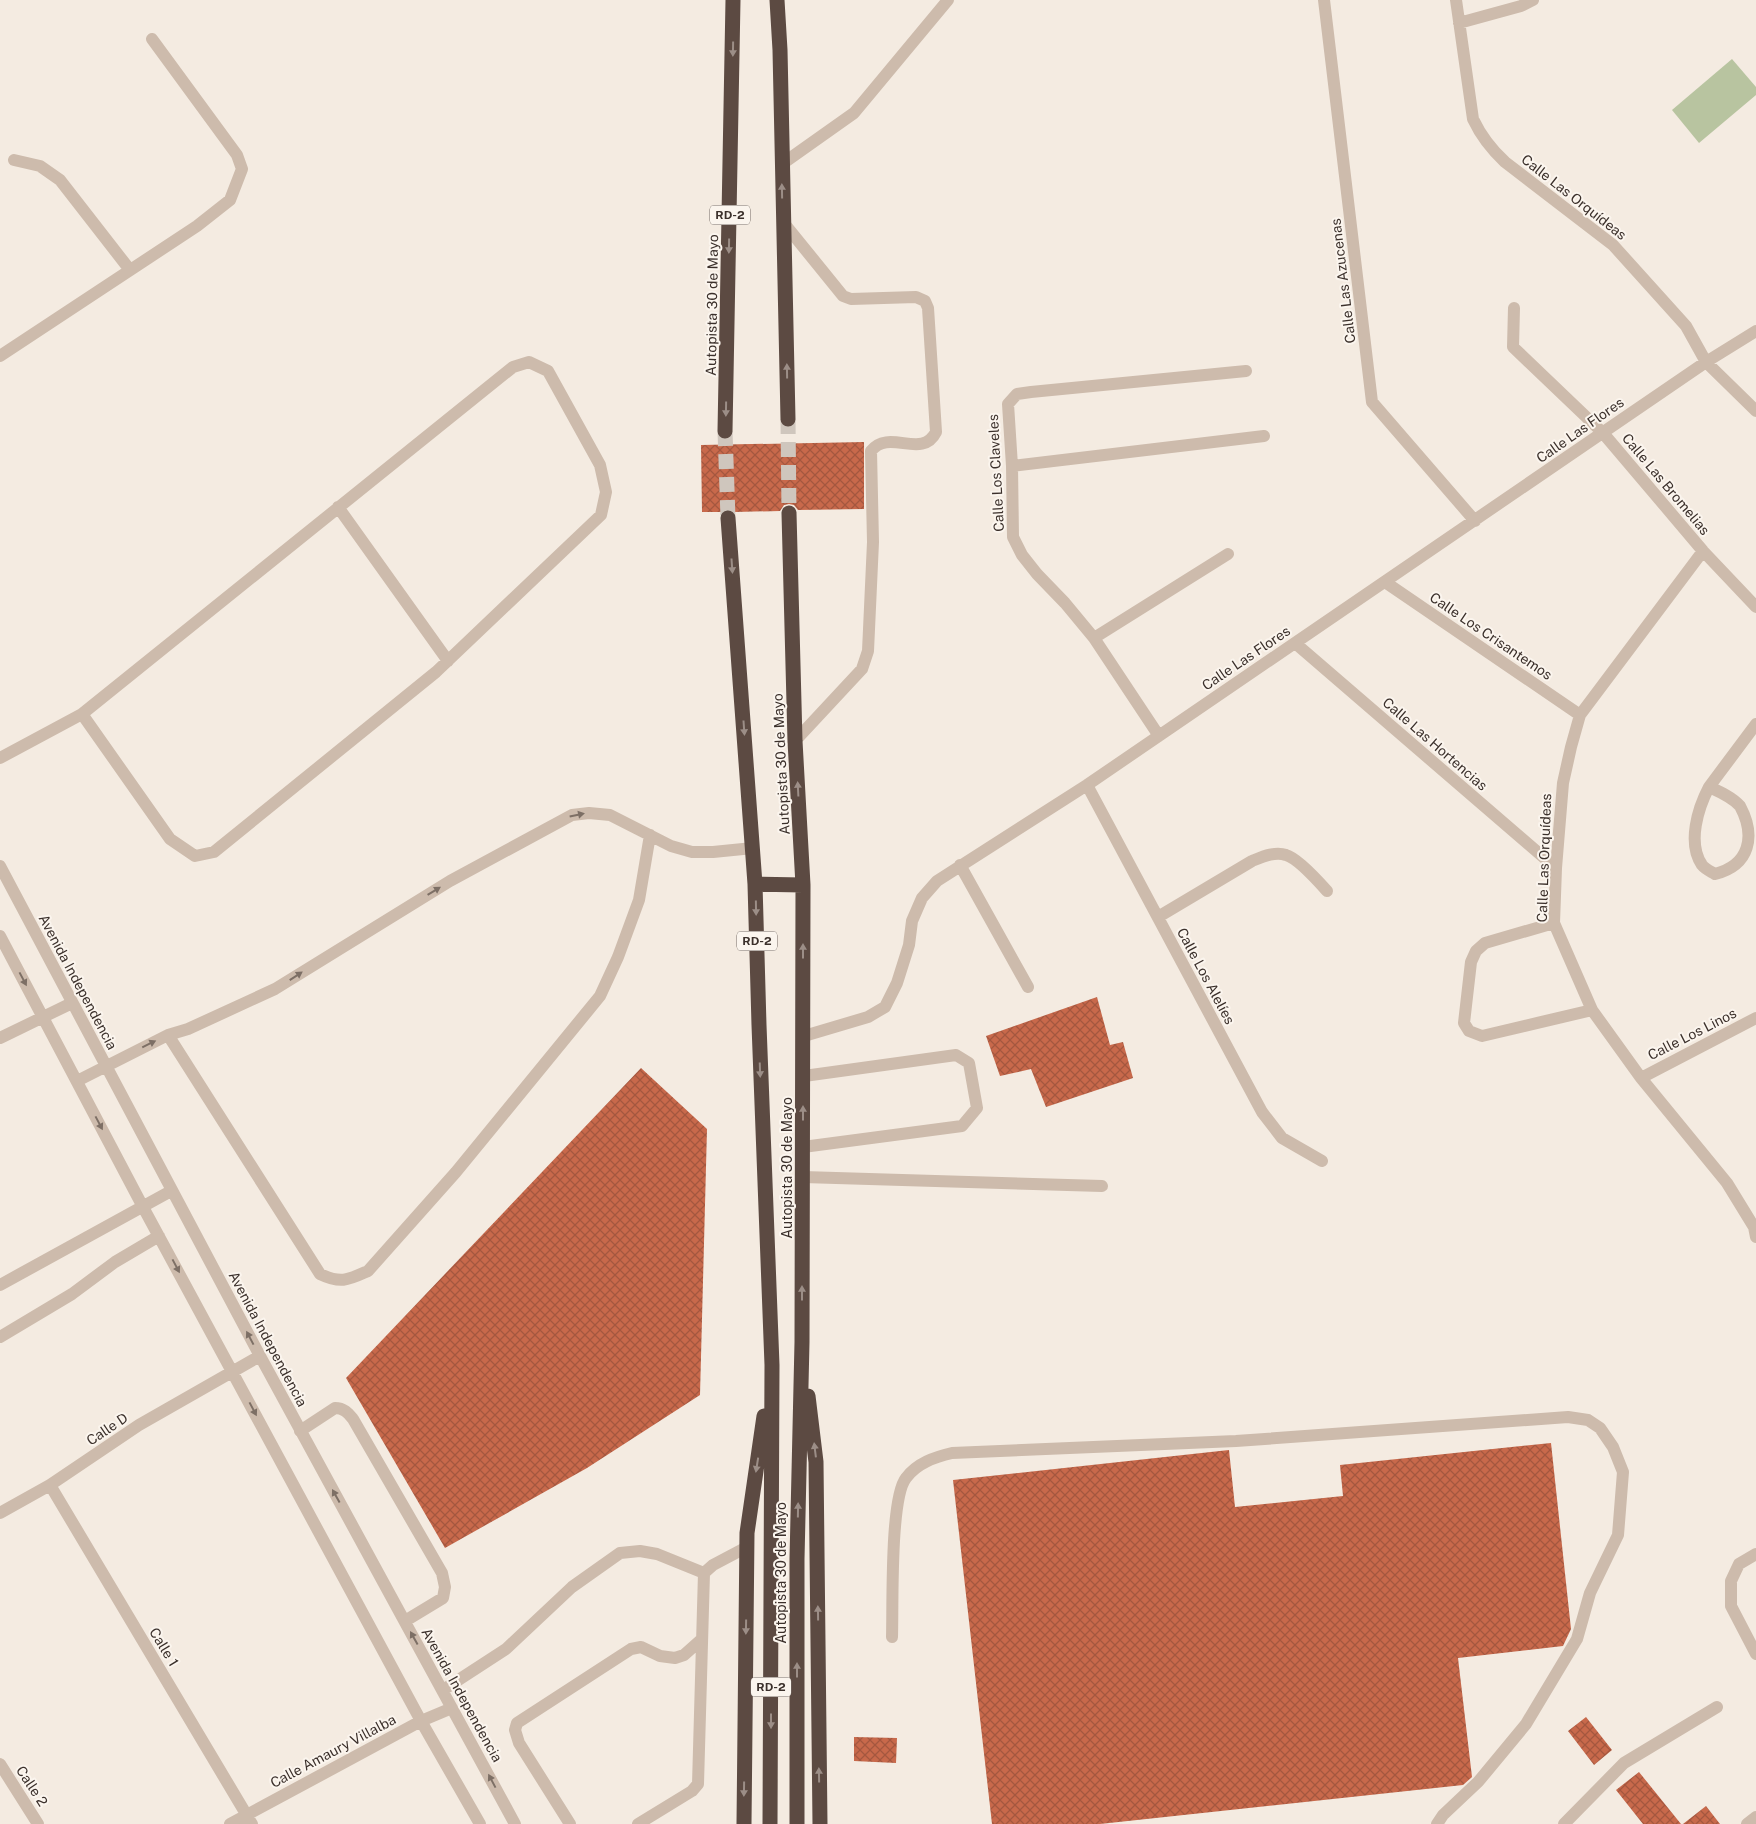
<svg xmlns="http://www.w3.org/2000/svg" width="1756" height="1824" font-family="'Public Sans',sans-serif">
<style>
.garden{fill:#b8c4a0}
.building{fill:url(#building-cross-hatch)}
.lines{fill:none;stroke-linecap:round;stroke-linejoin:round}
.highway-tunnel{stroke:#cfc6bd;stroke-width:15;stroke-dasharray:15 8;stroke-linecap:butt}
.minor{stroke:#cdbbac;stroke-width:12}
.highway{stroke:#5c4a42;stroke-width:15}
.oneway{fill:#9c8e87}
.oneway2{fill:#7d6f65}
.labels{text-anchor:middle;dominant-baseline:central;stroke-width:4;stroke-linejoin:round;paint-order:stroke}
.shield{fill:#fbf5ee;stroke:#756b66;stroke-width:1}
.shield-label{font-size:12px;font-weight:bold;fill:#3b302b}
.street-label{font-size:14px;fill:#3b302b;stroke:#fbf5ee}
</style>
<defs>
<pattern id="building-cross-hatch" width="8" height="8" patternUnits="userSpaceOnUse" patternTransform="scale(1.25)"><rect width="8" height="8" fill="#c8694b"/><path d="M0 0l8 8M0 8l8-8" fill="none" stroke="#a4573f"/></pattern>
</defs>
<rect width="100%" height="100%" fill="#f4ebe1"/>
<path class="garden" d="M1732 59 1756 87V95L1699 143 1672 110Z"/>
<path class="building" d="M864 442V509L798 510 794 505 789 504 784 505 780 511 735 512 728 509 721 512H702L701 445Z
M1097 997 1110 1045 1123 1042 1133 1078 1046 1107 1031 1069 1000 1076 986 1036Z
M641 1068 707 1129 700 1395 587 1468 445 1548 346 1378Z
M1551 1443 1571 1629 1563 1646 1458 1658 1472 1777 1463 1785 1100 1824H992L953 1480 1229 1450 1235 1507 1343 1496 1340 1465Z
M1586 1717 1612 1750 1594 1765 1568 1731Z
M854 1737 897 1738 896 1763 854 1761Z
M1639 1772 1681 1824H1643L1616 1790Z
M1706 1806 1720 1824H1683Z"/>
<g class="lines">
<path class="highway-tunnel" d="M788 419 789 513
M725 431 728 518"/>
<path class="minor" d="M1324 0 1372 402 1475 521
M1456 0 1473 119C1481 136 1491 149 1505 162L1613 245 1686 326 1706 362 1756 411
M1459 23 1521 6 1533 0
M14 160 40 166 60 180 130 270
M782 164 854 113 948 0
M783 222 843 296 851 299 916 297 925 301 928 308 936 432C922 460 889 428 871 451L873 542 868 651 862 669 795 741
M1514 308 1513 347 1603 433 1703 551 1756 607
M0 356 197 226 230 200 242 169 237 155 152 39
M1012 466 1264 436
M338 507 448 661
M1703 551 1580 715 1571 747 1563 783 1556 868 1554 923 1592 1010 1641 1078 1727 1183 1754 1227 1756 1237
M1385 582 1580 715
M1094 638 1228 554
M1295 643 1556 868
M1159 736 1094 638 1065 603 1037 574 1022 555 1013 537 1012 466 1008 404 1017 394 1031 392 1246 371
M0 758 82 714 513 367 529 362 548 371 600 465 606 492 601 515 436 672 214 852 195 856 170 839 82 714
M1087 785 1262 1112 1282 1138 1322 1161
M1709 787C1720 792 1732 797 1740 806 1756 836 1750 865 1715 874 1710 871 1705 869 1702 865 1687 843 1698 808 1709 787L1756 724
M960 865 1028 987
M0 866 260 1356 515 1824
M1158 917 1252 861C1262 857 1275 851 1286 855 1297 858 1319 882 1327 891
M1554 923 1485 943 1476 951 1471 962 1464 1023 1469 1031 1482 1036 1592 1010
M0 936 143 1207 421 1721 480 1824
M168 1035 320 1274C341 1284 348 1280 368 1271L456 1172 600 996 618 957 639 900 650 835
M804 1036 868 1017 885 1007 897 983 909 945 912 921 922 898 937 881 1087 785 1706 362 1756 331
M0 1038 72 1003
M1641 1078 1756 1018
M77 1081 168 1035 188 1029 275 989 450 881 572 815 589 813 610 815 671 846 692 852H713L753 848
M803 1147 962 1126 977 1108 969 1063 956 1055 804 1076
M803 1177 1102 1186
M0 1285 171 1191
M0 1337 72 1294 115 1262 159 1236
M300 1431 335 1408C344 1408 348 1413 353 1419L442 1573 445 1587 443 1598 405 1621
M50 1485 252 1824
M0 1513 50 1485 139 1425 260 1356
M1756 1554 1739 1564 1731 1581V1606L1756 1654
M892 1637C893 1606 890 1498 906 1478 917 1463 935 1457 952 1453L1236 1441 1568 1417 1588 1420 1600 1428 1613 1447 1623 1472 1618 1535 1590 1593 1577 1639 1526 1724 1478 1782 1443 1815 1437 1824
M443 1690 506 1649 572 1587 620 1553 640 1551 657 1554 704 1573
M0 1764 38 1824
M230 1824 421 1721 452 1708
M570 1824 519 1743 515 1730 517 1723 631 1649 641 1647 660 1656 675 1658 684 1655 702 1639
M638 1824 692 1791 698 1784 704 1573 713 1565 747 1547
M1564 1824 1624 1763 1717 1707
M1747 1824 1756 1817"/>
<path class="highway" d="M777 0 780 50 788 419
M725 431 733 0
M789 513 795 741 803 885 802 1342 797 1559V1824
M728 518 755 884 759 1025 772 1365 770 1824
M755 884 803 885
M808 1396 816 1462 820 1824
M744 1824 747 1533 764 1416"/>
</g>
<defs><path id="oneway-solid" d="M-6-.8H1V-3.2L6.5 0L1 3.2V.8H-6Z" transform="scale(1.25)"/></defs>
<g class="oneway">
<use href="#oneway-solid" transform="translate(733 49) rotate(91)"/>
<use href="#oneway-solid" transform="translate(782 191) rotate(-91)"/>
<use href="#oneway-solid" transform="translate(729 246) rotate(91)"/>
<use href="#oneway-solid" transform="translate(787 371) rotate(-91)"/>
<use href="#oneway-solid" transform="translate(726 409) rotate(91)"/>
<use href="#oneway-solid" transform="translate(732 566) rotate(86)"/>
<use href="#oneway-solid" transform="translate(744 728) rotate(86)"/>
<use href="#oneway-solid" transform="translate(798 789) rotate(-93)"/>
<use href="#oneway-solid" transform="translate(756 908) rotate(89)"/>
<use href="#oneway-solid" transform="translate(803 951) rotate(-90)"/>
<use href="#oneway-solid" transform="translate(760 1070) rotate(88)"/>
<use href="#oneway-solid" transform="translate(803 1113) rotate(-90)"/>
<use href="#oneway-solid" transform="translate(802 1293) rotate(-90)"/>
<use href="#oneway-solid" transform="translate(815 1450) rotate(-97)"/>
<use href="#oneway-solid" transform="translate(757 1465) rotate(99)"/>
<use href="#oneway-solid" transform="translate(798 1510) rotate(-89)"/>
<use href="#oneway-solid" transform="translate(818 1613) rotate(-91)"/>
<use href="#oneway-solid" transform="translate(746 1627) rotate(91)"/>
<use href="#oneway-solid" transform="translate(797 1670) rotate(-90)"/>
<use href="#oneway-solid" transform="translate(771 1721) rotate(90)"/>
<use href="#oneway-solid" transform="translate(819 1775) rotate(-91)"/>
<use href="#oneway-solid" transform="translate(744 1789) rotate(91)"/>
</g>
<g class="oneway2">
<use href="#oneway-solid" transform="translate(577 815) rotate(-12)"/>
<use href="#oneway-solid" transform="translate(434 891) rotate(-31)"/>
<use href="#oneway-solid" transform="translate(296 976) rotate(-33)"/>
<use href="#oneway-solid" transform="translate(23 979) rotate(62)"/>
<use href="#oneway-solid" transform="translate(149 1044) rotate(-26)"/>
<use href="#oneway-solid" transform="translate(99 1123) rotate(62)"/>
<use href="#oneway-solid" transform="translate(176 1266) rotate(62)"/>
<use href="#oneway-solid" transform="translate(250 1338) rotate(-118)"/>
<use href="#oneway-solid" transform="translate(253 1409) rotate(62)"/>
<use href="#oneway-solid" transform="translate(336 1496) rotate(-119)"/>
<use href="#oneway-solid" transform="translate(414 1638) rotate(-119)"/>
<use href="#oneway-solid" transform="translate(492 1781) rotate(-118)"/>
</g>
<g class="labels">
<g class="shield">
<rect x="710" y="205.5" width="40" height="19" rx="4"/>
<rect x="737" y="931.5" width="40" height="19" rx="4"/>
<rect x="751" y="1677.5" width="40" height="19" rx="4"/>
</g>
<g class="shield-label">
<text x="730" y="215">RD-2</text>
<text x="757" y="941">RD-2</text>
<text x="771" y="1687">RD-2</text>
</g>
<g class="street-label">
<text transform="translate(1574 197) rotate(38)">Calle Las Orquídeas</text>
<text transform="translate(1343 281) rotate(-97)">Calle Las Azucenas</text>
<text transform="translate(712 305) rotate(-89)">Autopista 30 de Mayo</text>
<text transform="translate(1580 430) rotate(-35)">Calle Las Flores</text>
<text transform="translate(996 473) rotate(-93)">Calle Los Claveles</text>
<text transform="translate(1666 484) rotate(50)">Calle Las Bromelias</text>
<text transform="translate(1491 636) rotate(34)">Calle Los Crisantemos</text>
<text transform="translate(1246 658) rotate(-34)">Calle Las Flores</text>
<text transform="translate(1435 744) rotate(41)">Calle Las Hortencias</text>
<text transform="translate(781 764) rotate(-93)">Autopista 30 de Mayo</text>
<text transform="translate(1544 858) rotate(-88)">Calle Las Orquídeas</text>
<text transform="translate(1206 976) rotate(62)">Calle Los Alelíes</text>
<text transform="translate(78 982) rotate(62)">Avenida Independencia</text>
<text transform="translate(1692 1034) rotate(-27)">Calle Los Linos</text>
<text transform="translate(787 1168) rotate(-90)">Autopista 30 de Mayo</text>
<text transform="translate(268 1339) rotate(62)">Avenida Independencia</text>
<text transform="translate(107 1429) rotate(-34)">Calle D</text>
<text transform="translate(781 1573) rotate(-90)">Autopista 30 de Mayo</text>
<text transform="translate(164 1647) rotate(59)">Calle 1</text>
<text transform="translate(462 1695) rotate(61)">Avenida Independencia</text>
<text transform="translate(333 1751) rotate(-28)">Calle Amaury Villalba</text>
<text transform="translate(32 1786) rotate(57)">Calle 2</text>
</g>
</g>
</svg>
